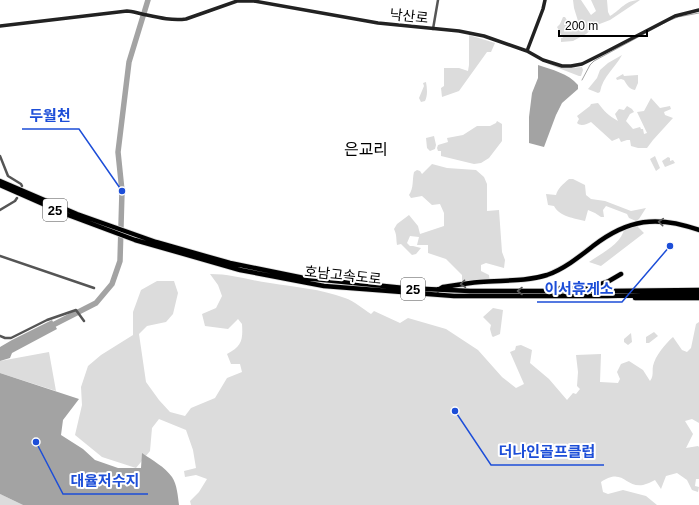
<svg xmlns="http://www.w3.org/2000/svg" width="699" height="505" font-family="Helvetica,'Noto Sans KR',sans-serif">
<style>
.green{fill:#dcdcdc}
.water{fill:#a3a3a3}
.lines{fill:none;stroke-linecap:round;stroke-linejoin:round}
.stream{stroke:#a3a3a3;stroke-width:1}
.river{stroke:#a3a3a3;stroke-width:5.5}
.highway-casing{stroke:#dbdbdb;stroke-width:6}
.street{stroke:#555;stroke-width:2.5}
.secondary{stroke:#222;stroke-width:3.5}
.highway{stroke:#000;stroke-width:4.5}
.oneway{stroke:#595959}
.labels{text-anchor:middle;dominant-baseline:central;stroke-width:4;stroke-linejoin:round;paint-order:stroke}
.shield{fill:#fff;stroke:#4c4c4c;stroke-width:1}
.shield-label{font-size:13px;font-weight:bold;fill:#000}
.street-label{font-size:14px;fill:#000;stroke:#fff}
.quarter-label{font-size:16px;fill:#000;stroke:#fff}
.leader{fill:none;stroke:#1d4ed8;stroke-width:1.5}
.callout-dot{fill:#1d4ed8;stroke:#fff;stroke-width:1.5}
.callout-label{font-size:15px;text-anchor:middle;font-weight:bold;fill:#1d4ed8;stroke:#fff;stroke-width:4;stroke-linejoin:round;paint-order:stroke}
</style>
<rect width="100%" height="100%" fill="#fff"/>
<path class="green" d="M573 0H581L591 15 596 11 591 0H607L608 12 610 16C622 9 625 0 640 0L610 20 597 25 586 34 573 41 561 42V38H563L557 27 560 24 563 17H565L568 22 578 21 574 8Z
M469 35 495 43 491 52H487L459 91 442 97 441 88 444 86V68H459L468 71 469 65Z
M622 55C615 68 603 76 600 92L598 93 588 89 597 78 600 70 608 63Z
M547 63C560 67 569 69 582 67L583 70 581 76H579L548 64Z
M623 74 624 76 638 75V83L635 90C629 89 627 85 624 80L621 79 617 80 616 78Z
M426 82C427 88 428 95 425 101L421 102 419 98 424 86 423 83Z
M651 98 660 108 670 106 671 109 664 112 665 115 673 118 653 140 647 148H638L631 146 630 140H627L621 142 619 138 612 141 591 122C587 124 581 127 577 123L579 119 577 116 590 106 591 104 598 103C604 111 609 116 618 121L615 114 619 109 624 110 627 106 632 109 634 112 630 114 626 121 633 129 640 127 641 129H643L644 134 647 133 637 112 644 111Z
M497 121 502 124V141L489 158 481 163 474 164 441 156V151H438L437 148 438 145 448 142 447 138 463 135 477 126H490L496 123Z
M434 136 436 145 435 149 430 151 427 148 426 138Z
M655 156 660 168 656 171 650 159Z
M668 157 670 158V161L673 160 675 163 665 167 662 161Z
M432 164 447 168 476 170 484 177 487 184V211L499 210 502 252 505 260 504 268 486 263 481 265V271L489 275 490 283H462V275L446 259 428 253V245H417L419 237 410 236 407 243 410 246H413L421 248 416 254 412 255 401 244 397 245C396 239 397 235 394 229L397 224 409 215 418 226 420 234 444 226V213L440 204 432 205 422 196 411 198 409 195C414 188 412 180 414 172L417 170 420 171 422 174Z
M569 179H573L585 185 586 195 591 199 605 201 631 211 646 208 639 219 636 221 629 218 627 214 606 206 603 210 604 217H601L595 213 588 210 585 221C574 218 560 217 554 206L548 205 546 194 556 195C558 188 563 184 569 179Z
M637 224 638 227 644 233 601 266 589 262C603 252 621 245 625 227Z
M210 274C232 274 248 280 270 283 295 287 321 289 345 298 354 301 363 309 371 314L374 311 400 323 408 318 446 329 478 350 502 377 516 388 524 384 510 352 515 350 516 346 521 345 532 350 530 363 549 379 567 400 573 393 576 394 580 389 577 386 578 372 576 355 601 354 600 382 618 383 620 379 617 372 621 364 629 361 643 370 650 381C654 376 652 371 653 366 655 356 666 343 673 337L682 350 687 352 691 348 696 324 699 322V423L692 419 685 421 693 434 686 448 698 446 699 447V479H696L695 486 699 487 698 492 692 490 687 480 677 473 666 476 661 489 655 480C651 482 647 484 643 485 625 488 623 467 601 482L603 492 608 494 623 490 646 496 657 505H191L190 501 199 492 207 479 196 475 185 477 184 471 196 468 193 450 186 430 159 419 152 428 150 451 136 468 102 457 75 435 82 405 81 387 88 366 101 355 133 335V312L141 290 157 281H174L178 293 173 314 166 322 147 326 139 334 146 382 159 400 170 412 185 416 191 408 215 398 227 378 242 372 240 364H231L227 354C242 346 243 340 242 324L238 319 228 329 205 326 202 314 216 308 222 296 218 285Z
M493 308 503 310 500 334 493 337 492 336 490 329 491 325 483 317Z
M654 332 658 336 649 343H646V337Z
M631 333 632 342 628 345 624 342V339Z
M49 352 56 391 0 373V361Z
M0 494 21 504 23 505H0Z"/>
<path class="water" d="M538 65C552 70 568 73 578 85V89L562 103 556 115 544 147 529 143V117L532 93 538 78Z
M52 320 57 329 12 353 10 358 0 361V347L12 340Z
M0 373 79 399 63 420 61 435 83 449 95 460 118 468H141L142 453C152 460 165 467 172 477 177 484 178 497 179 505H23L0 494Z"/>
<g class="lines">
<path class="stream" d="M582 80 590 65 594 61 668 21 678 17 699 13"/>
<path class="river" d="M49 327 96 303 112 284 120 261 122 191 118 152 129 62 148 0"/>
<g class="highway-casing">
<path id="highway" d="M0 181 77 214 156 242 230 263 304 278 404 288 470 291H608L699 290
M0 185 68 215 135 240 240 270 324 286 454 296H607L699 294
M560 288 592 287 609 281 621 274
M438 290 443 287C456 285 468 283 480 282 502 280 525 282 547 275 564 269 579 257 593 246 628 219 657 215 699 230
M635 298H699"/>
</g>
<path class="street" d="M433 29 438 0
M0 156 8 176 21 184 22 186
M0 210 15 201 17 198
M0 256 94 288
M0 336 5 338H11L47 320 76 310 84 321"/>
<path class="secondary" d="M0 26 127 11C132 11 137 13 142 14 156 17 171 21 186 19L237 1H254L378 23 459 31 484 36 527 51 543 60 562 66H571L582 64 600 55 675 16 699 10
M527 51 543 9 545 0"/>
<use href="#highway" class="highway"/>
</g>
<defs><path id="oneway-chevron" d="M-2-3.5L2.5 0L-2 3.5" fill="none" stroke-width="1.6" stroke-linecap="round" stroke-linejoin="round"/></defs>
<g class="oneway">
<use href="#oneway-chevron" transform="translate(661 222) rotate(-175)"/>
<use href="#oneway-chevron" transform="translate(463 284) rotate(173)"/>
<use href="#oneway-chevron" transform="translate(520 291) rotate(180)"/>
</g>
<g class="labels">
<g class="shield">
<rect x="43" y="199" width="24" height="22" rx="3"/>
<rect x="401" y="278" width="24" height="22" rx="3"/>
</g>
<g class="shield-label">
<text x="55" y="210">25</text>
<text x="413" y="289">25</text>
</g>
<g class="street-label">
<text transform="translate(409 16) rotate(6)">낙산로</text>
<text transform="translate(343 275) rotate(6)">호남고속도로</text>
</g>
<g class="quarter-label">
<text x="366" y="149">은교리</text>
</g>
</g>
<path class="leader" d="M122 191L79 129H22M670 246L622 302H537M455 411L491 465H604M36 442L63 494H148"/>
<g class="callout-dot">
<circle cx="122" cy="191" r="4"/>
<circle cx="670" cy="246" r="4"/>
<circle cx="455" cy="411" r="4"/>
<circle cx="36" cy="442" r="4"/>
</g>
<g class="callout-label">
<text x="50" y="121">두월천</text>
<text x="579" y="294">이서휴게소</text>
<text x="547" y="457">더나인골프클럽</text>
<text x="105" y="486">대율저수지</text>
</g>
<path d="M559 30v6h88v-6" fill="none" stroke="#000000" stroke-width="2"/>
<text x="565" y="30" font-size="12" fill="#000000" stroke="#ffffff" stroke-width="3" paint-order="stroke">200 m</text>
</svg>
